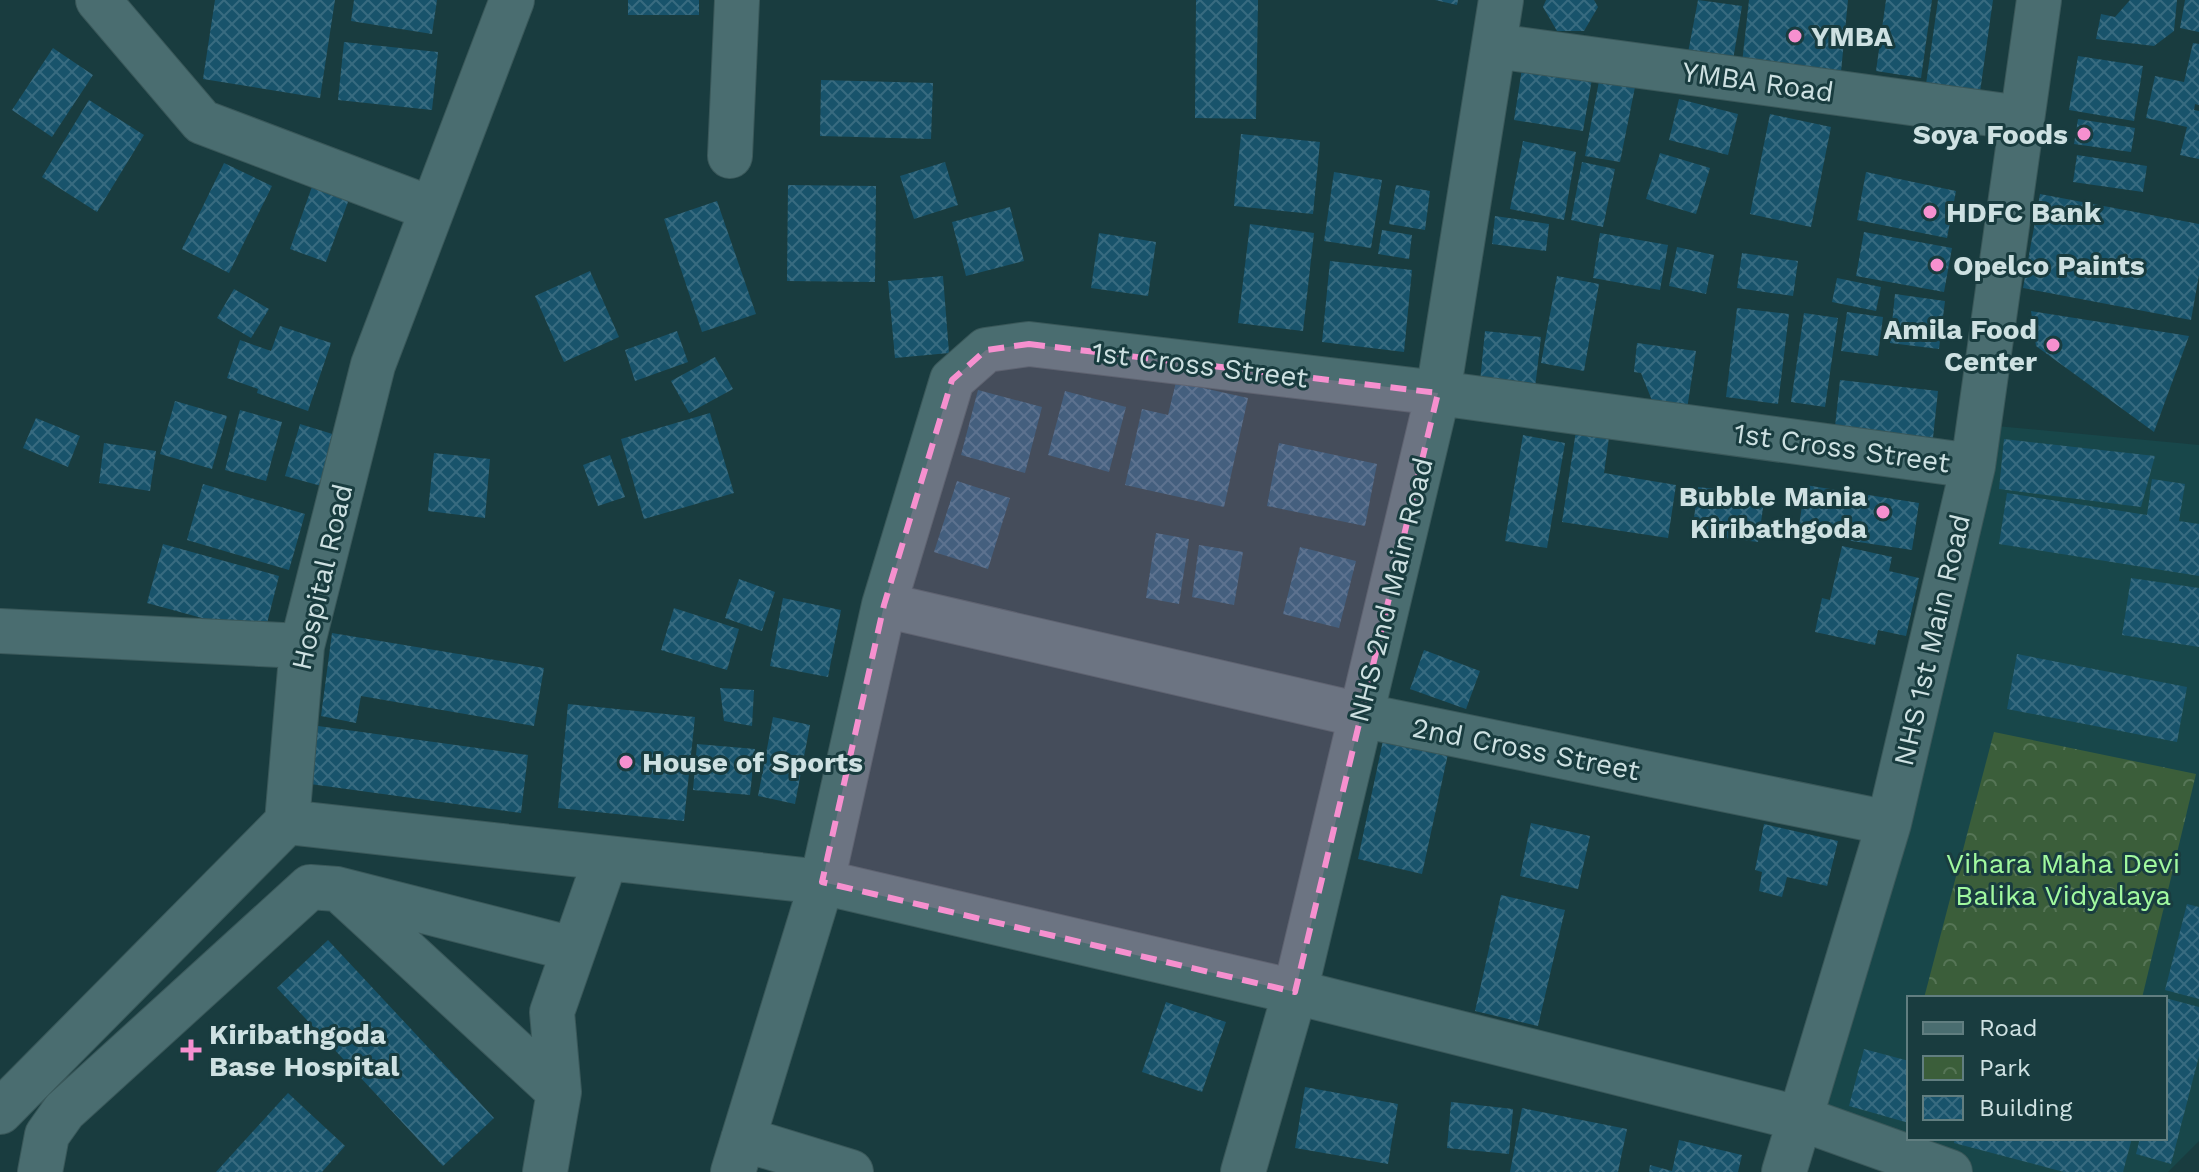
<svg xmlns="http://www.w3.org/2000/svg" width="2199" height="1172" font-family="'Work Sans',sans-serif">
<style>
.built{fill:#18474a;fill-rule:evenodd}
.park{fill:url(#park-crowns)}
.building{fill:url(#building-cross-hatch)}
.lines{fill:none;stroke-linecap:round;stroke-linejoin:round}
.minor-casing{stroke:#3a585a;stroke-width:46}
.minor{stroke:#4a6d70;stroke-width:44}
.marked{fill:#f690cf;fill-opacity:0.2;stroke:#f690cf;stroke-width:6;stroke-dasharray:16 10;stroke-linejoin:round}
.poi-dot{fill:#f690cf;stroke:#193c3f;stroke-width:3}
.labels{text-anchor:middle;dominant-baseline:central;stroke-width:6;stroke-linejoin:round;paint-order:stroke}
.poi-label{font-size:28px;font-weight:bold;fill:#cee1e2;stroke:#193c3f;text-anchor:start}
.street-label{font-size:28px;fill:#cee1e2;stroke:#193c3f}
.park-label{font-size:28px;fill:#a1f99f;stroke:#193c3f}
</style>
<defs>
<pattern id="park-crowns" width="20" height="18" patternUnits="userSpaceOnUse" patternTransform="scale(2)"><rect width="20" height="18" fill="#3b5e3a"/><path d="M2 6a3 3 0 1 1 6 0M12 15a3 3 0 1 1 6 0" fill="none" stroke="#567556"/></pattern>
<pattern id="building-cross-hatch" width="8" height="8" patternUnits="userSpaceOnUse" patternTransform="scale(2)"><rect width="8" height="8" fill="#18536b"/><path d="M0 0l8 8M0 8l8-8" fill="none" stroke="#386b80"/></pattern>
</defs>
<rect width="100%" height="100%" fill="#193c3f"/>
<path class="built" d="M1996 426 2199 445V1141L2168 1172H1930L1810 1115ZM1909 998H2165V1138H1909Z"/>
<path class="park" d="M1994 732 2196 774 2142 998H1924Z"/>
<path class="building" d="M215 0H335L320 98 203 79Z
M354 0H437L432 34 351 21Z
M628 0H699V15H628Z
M1196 0H1258L1256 119 1195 118Z
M1435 0H1458L1457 5Z
M1546 0H1594L1598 7 1584 31H1557L1543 7Z
M1698 0 1742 6 1732 66 1687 58Z
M1749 0H1848L1840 82 1741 72Z
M1886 0H1932L1921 78 1876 71Z
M1938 0H1993L1980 92 1926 84Z
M2130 0H2177L2174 31 2154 46 2096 39 2101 14 2115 17Z
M2185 0H2199V32L2180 28Z
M344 42 438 52 432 110 338 100Z
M2193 43 2199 44V105L2195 104 2194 110 2199 111V159L2180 155 2187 127 2146 118 2155 76 2184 82Z
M53 48 93 75 52 137 12 110Z
M2078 56 2143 66 2134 121 2069 110Z
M1523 62 1593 73 1583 131 1514 120Z
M821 80 933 83 931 139 820 136Z
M1599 81 1635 87 1620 162 1585 156Z
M1679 99 1738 114 1728 155 1669 140Z
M89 100 144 135 97 212 42 177Z
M1770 114 1831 127 1811 227 1750 214Z
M2078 119 2135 128 2131 152 2074 144Z
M1241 134 1320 142 1313 214 1234 206Z
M1523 141 1576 152 1564 220 1510 209Z
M1660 153 1710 168 1696 214 1646 199Z
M2077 155 2147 166 2143 192 2073 182Z
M945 162 958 205 914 219 900 176Z
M1582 162 1615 169 1603 227 1571 220Z
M224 163 272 186 229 273 182 249Z
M1334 172 1382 180 1371 248 1324 241Z
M1866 172 1956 191 1947 238 1857 220Z
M315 178 352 191 326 262 290 249Z
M788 185 876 186 875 282 787 281Z
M1396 185 1430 191 1425 230 1389 224Z
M2040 194 2199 224V275L2191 320 2023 288Z
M717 201 756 314 702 332 664 219Z
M1010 207 1024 261 966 276 952 222Z
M1495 216 1549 224 1546 251 1492 244Z
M1250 224 1314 233 1303 331 1238 323Z
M1382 230 1412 235 1409 259 1378 254Z
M1864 232 1952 248 1944 292 1856 276Z
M1099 233 1156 242 1148 296 1091 288Z
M1600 233 1668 245 1660 290 1593 278Z
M1677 247 1714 255 1706 294 1669 286Z
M1742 253 1798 261 1793 296 1737 288Z
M1330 261 1412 270 1404 352 1322 342Z
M590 271 619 337 564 362 535 296Z
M943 276 949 353 895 358 888 281Z
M1557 276 1599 284 1584 371 1541 363Z
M1837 278 1881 287 1876 311 1832 302Z
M234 289 269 309 251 338 217 318Z
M1895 294 1945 301 1939 349 1890 343Z
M1737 308 1789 314 1778 404 1726 397Z
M2031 311 2189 336 2154 432 2036 346Z
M1847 312 1883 317 1878 356 1841 351Z
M1804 313 1838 318 1825 407 1791 402Z
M280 326 331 343 308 411 257 393 258 389 227 378 240 340 271 351Z
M677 331 688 362 635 381 625 350Z
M1485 331 1541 337 1535 388 1480 382Z
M1637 343 1696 351 1687 409 1653 403 1641 373 1634 372Z
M715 357 733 389 689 413 671 381Z
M1840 380 1938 391 1932 447 1834 436Z
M1176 382 1248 398 1224 507 1125 485 1142 409 1168 415Z
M978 390 1042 407 1025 473 961 455Z
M1065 391 1126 407 1109 472 1048 455Z
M175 401 227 416 212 469 160 454Z
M240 410 282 422 266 481 225 470Z
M710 413 734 493 644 519 621 439Z
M36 418 80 436 68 467 23 448Z
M300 424 339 436 325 487 285 476Z
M1576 431 1609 437 1604 473 1676 485 1668 538 1562 522Z
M1523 435 1565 443 1547 548 1505 541Z
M2004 439 2155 456 2141 507 1999 489Z
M104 443 156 451 150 491 99 483Z
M1279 443 1377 464 1365 526 1267 506Z
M434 453 490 459 485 518 428 511Z
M610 455 625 497 598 506 583 465Z
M2152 479 2185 484 2179 521 2199 524V576L1999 544 2007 493 2147 515Z
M957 481 1010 498 988 569 934 552Z
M203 484 305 514 289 570 187 540Z
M1805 485 1919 503 1912 550 1798 533Z
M1698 487 1765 495 1758 542 1692 534Z
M1156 533 1189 539 1179 604 1146 598Z
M163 544 279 576 264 635 147 603Z
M1199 545 1243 552 1234 605 1192 597Z
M1842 546 1892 557 1889 571 1919 578 1906 636 1878 630 1875 645 1815 632 1822 598 1830 600Z
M1300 547 1356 561 1339 628 1283 614Z
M2131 578 2199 588V647L2122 635Z
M739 579 775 592 762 631 725 618Z
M783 598 841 610 828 677 770 666Z
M674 608 739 629 727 670 661 650Z
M332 633 544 668 534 726 361 696 356 723 321 716Z
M1424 650 1480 671 1466 709 1410 689Z
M2017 654 2187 687 2177 742 2007 709Z
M720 688 754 690 752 726 724 721Z
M568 704 695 717 684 821 558 808Z
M773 717 810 725 795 804 758 796Z
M311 725 528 755 521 813 303 783Z
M1386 726 1451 740 1422 874 1358 859Z
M697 744 755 749 750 795 693 790Z
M1531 823 1590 836 1578 889 1520 876Z
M1764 824 1838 841 1827 886 1787 877 1782 897 1759 891 1762 872 1755 870Z
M1501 895 1565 910 1538 1026 1475 1011Z
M2187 904 2199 907V999L2165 990Z
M328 940 494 1118 443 1166 277 988Z
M2165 998 2199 1007V1056L2171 1164 2136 1154 2140 1138H2165Z
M1166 1002 1226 1022 1202 1092 1142 1072Z
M1864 1049 1909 1061V1123L1849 1106Z
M1305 1087 1398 1104 1388 1164 1295 1148Z
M288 1093 345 1146 322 1172H216Z
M1451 1102 1513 1109 1509 1154 1447 1148Z
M1522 1108 1627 1129 1618 1172H1510Z
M1955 1138H2132L2123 1172H2064L1954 1143Z
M1679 1140 1742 1155 1738 1172H1649L1650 1165 1672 1171Z"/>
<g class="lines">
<g class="minor-casing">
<path id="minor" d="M98 0 202 122 432 209
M1495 46 2021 118
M730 156 737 0
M884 605 1360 715 1889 823
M0 631 302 646
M287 822 822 882 884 605 952 380 986 350 1029 344 1438 393 1973 466
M343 893 559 1092
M0 1112 287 822 302 646 373 365 512 0
M743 1139 851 1172
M40 1172 47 1135 64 1111 310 887 337 889 573 949
M545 1172 559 1092 552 1012 606 858
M733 1172 822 882 1295 992 1802 1119 1950 1172
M1243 1172 1295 992 1438 393 1501 0
M1784 1172 1889 823 1973 466 2039 0"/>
</g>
<use href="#minor" class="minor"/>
</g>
<path class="marked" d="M1029 344 1438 393 1295 992 822 882 884 605 952 380 986 350Z"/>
<g class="poi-dot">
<circle cx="1795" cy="36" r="8"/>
<circle cx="2084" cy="134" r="8"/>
<circle cx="1930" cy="212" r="8"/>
<circle cx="1937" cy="265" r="8"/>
<circle cx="2053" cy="345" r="8"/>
<circle cx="1883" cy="512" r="8"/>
<circle cx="626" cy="762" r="8"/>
<path d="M187 1038h8v8h8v8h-8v8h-8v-8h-8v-8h8z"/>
</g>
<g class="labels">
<g class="poi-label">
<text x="1811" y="36">YMBA</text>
<text x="2068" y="134" text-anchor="end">Soya Foods</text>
<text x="1946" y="212">HDFC Bank</text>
<text x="1953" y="265">Opelco Paints</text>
<text x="2037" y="329" text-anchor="end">Amila Food<tspan x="2037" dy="32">Center</tspan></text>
<text x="1867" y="496" text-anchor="end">Bubble Mania<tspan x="1867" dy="32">Kiribathgoda</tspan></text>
<text x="642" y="762">House of Sports</text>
<text x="209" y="1034">Kiribathgoda<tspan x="209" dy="32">Base Hospital</tspan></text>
</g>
<g class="street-label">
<text transform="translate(1758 82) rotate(8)">YMBA Road</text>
<text transform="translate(1200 365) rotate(7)">1st Cross Street</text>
<text transform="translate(1842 448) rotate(8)">1st Cross Street</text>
<text transform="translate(322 577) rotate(-77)">Hospital Road</text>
<text transform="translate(1391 590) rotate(-76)">NHS 2nd Main Road</text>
<text transform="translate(1932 640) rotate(-77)">NHS 1st Main Road</text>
<text transform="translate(1526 749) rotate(11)">2nd Cross Street</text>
</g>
<g class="park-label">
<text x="2063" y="863">Vihara Maha Devi<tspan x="2063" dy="32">Balika Vidyalaya</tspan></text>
</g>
</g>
<rect x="1907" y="996" width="260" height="144" fill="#193c3f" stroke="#617e80" stroke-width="2"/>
<rect x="1923" y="1022" width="40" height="12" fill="#4a6d70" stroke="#617e80" stroke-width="2"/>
<text x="1979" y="1036" font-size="24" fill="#cee1e2">Road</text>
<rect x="1923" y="1056" width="40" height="24" fill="url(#park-crowns)" stroke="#617e80" stroke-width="2"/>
<text x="1979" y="1076" font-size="24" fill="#cee1e2">Park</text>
<rect x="1923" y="1096" width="40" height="24" fill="url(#building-cross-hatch)" stroke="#617e80" stroke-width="2"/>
<text x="1979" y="1116" font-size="24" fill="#cee1e2">Building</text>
</svg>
